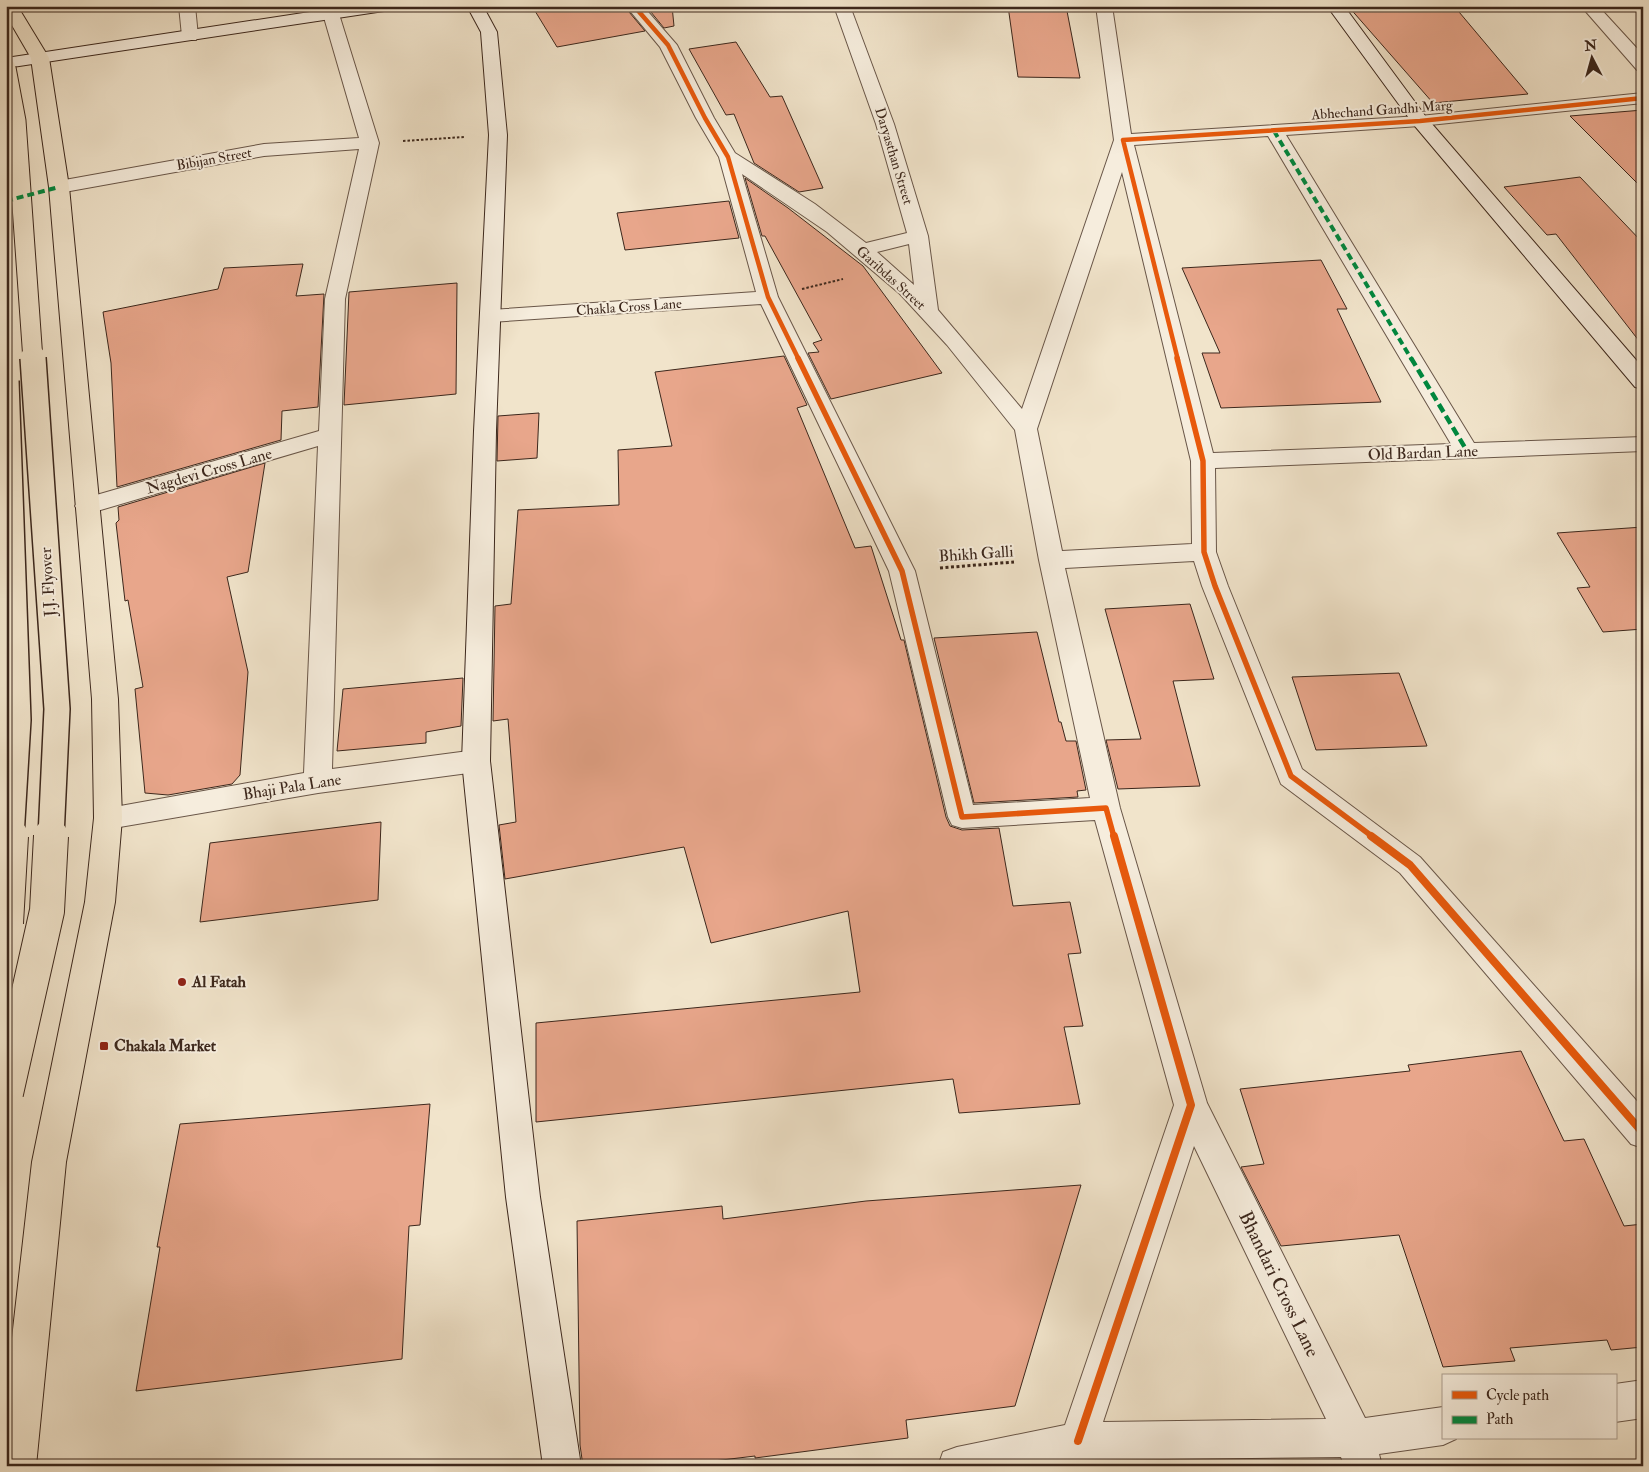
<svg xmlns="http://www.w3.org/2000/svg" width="1649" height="1472" font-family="'IM FELL Double Pica',serif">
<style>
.building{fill:#e8a68b;stroke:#3c271c}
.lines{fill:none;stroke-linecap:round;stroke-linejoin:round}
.street-casing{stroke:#695648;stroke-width:2}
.secondary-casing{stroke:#3c271c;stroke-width:2}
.primary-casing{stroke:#3c271c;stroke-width:2}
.path-far1{stroke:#3c271c;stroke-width:2;stroke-dasharray:2.5 2;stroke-linecap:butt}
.path{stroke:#3c271c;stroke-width:3;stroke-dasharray:3 2.5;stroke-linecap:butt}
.street{fill:#f6eddd;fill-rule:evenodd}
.secondary{fill:#f6eddd;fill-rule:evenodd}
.primary{fill:#f1e4cb;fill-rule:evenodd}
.primary-bridge-far2-casing{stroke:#3c271c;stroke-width:21;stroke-linecap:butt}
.primary-bridge-far1-casing{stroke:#3c271c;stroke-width:28;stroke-linecap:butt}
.primary-bridge-casing{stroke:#3c271c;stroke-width:36;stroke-linecap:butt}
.primary-bridge-far2{stroke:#f1e4cb;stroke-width:19}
.primary-bridge-far1{stroke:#f1e4cb;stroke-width:25}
.primary-bridge{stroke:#f1e4cb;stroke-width:34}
.quiet-far1{stroke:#00873e;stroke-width:4;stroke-dasharray:7 4;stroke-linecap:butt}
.quiet{stroke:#00873e;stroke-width:4.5;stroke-dasharray:9 4.5;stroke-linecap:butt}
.cycleway-far2-casing{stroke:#f6eddd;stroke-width:6}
.cycleway-far1-casing{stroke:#f6eddd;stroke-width:9}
.cycleway-casing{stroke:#f6eddd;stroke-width:11}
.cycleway-far2{stroke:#e8590c;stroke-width:4.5}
.cycleway-far1{stroke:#e8590c;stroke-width:5.5}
.cycleway{stroke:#e8590c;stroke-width:8}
.poi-dot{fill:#8f2418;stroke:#f6eddd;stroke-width:2}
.labels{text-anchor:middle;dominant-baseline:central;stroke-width:4;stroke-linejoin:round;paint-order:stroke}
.far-street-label{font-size:14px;fill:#3c271c;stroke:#f6eddd}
.street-label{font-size:16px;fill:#3c271c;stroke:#f6eddd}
.poi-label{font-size:16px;font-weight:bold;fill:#3c271c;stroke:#f6eddd;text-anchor:start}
.near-street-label{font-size:19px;fill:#3c271c;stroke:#f6eddd}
</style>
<rect width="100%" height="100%" fill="#f1e4cb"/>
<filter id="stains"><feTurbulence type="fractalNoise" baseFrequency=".004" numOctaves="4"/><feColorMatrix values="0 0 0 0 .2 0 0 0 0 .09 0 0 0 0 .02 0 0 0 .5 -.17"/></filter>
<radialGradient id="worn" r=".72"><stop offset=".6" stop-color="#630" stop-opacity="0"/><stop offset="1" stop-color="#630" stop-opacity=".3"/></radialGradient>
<path class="building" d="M532 6H624L645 31 557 47Z
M646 6H672L674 26 664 28Z
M1008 6H1066L1080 78 1018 77Z
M1348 6H1454L1528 94 1433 103Z
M736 42 770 97 782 96 823 188 799 192 754 163 734 114 726 115 689 49Z
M1643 110V189L1570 116Z
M1580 177 1643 243V346L1556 234 1547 235 1504 187Z
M745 178 788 208 863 266 942 373 831 399 808 353 819 352 813 343 822 340 765 236H762Z
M729 201 739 238 625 250 617 213Z
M1321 260 1347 309H1337L1381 402 1221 408 1202 353H1220L1182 268Z
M303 264 296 296 324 294 318 407 282 411 281 440 117 487 111 363 103 312 218 289 224 268Z
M457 283 456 394 344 405 349 292Z
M784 356 807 405 797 408 855 548 871 546 901 640H904L946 817 950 826 962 830 999 828 1013 906 1070 902 1081 953 1068 954 1083 1026 1064 1027 1080 1104 959 1113 953 1079 536 1122V1023L860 992 848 911 711 943 684 847 505 879 499 825 516 822 508 719 493 721 495 606 511 604 518 510 619 505 618 450 672 446 655 372Z
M539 413 537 458 497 461 498 416Z
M265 463 248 572 227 577 248 672 240 775 232 784 168 795 145 793 135 689 143 687 128 600 125 601 116 523 119 520 118 507Z
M1643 527V629L1603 632 1577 588 1590 587 1557 533Z
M1190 604 1214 679 1173 681 1200 786 1118 789 1106 740 1141 739 1105 609Z
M1037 632 1059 722H1061L1066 741H1076L1086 790 1077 791 1078 797 974 803 934 638Z
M1399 673 1427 746 1316 750 1292 677Z
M463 678 461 726 426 732V743L337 751 343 689Z
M381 822 378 900 200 922 210 843Z
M1521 1051 1564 1141 1584 1139 1624 1226 1643 1224V1347L1611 1350 1607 1340 1510 1348 1515 1361 1443 1367 1399 1235 1281 1246 1241 1167 1264 1164 1240 1089 1410 1071 1408 1065Z
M430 1104 420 1225 409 1226 402 1359 136 1391 160 1247H157L180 1124Z
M1081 1185 1015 1406 906 1420 908 1438 755 1458V1456L672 1466H583L580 1445 577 1221 722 1206 723 1219 866 1201Z"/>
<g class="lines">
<g class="street-casing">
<path id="street" d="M179 6H195L198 36 196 40H184L182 36Z
M626 6H643L677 45 714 118 735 153 815 204 866 243 907 233 876 124 834 6H850L894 124 928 236 938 310 1022 409 1114 140 1096 6H1112L1131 134 1420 116 1643 93V103L1420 126 1286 135 1474 443 1643 437V451L1215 468 1216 552 1228 586 1302 769 1420 857 1643 1108V1148L1631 1144 1400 873 1281 784 1202 586 1194 561 1065 568 1120 808 1207 1103 1365 1418 1443 1407V1438L1456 1439 1443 1445 1379 1454 1382 1466H1344L1341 1457 1078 1460 1051 1466H938L943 1452 957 1447 1065 1425 1174 1105 1095 820 962 828 952 825 948 817 889 571 761 304 491 322 484 320 480 316 484 312 491 310 756 292 719 157 696 118 660 47ZM1268 136 1451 444 1213 453 1134 145ZM1122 172 1191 461 1192 544 1062 551 1037 429ZM742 174 827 232 900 294 947 345 1015 430 1039 560 1090 798 973 805 915 571 778 297ZM909 244 914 285 877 252ZM1194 1146 1326 1419 1103 1422Z
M1581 6H1598L1643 55V71L1637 70Z
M331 9 337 10 339 14 379 143 345 299 332 769 476 750 486 753 490 761 486 769 476 772 318 793 108 829 98 826 94 818 98 810 304 773 318 446 87 514 79 512 75 506 79 500 319 431 325 299 359 149 264 156 59 193 52 191 49 187 52 183 59 181 264 144 359 138 323 14 325 10Z
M1643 1380V1418L1615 1422V1384Z"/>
</g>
<g class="secondary-casing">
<path id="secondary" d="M349 6H392L390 9 384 11 6 68V58Z
M467 6H483L497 32 507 135 496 431 490 761 540 1197 581 1466H543L506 1197 462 761 474 431 489 135 481 32Z
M1327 6H1344L1426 117 1643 368V389L1635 387 1414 125Z"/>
</g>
<g class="primary-casing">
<path id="primary" d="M6 6 18 7 49 58 69 187 118 699 122 818 115 902 66 1162 36 1466H6V1391L32 1162 85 902 94 818 92 699 49 187 31 58 6 15Z"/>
</g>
<path class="path-far1" d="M403 141 464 137
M802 289 843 279"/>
<path class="path" d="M940 568 1014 562"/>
<use href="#street" class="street"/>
<use href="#secondary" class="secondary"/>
<use href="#primary" class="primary"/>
<g class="primary-bridge-far2-casing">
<path id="primary-bridge-far2" d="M6 68 16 121 33 360"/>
</g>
<g class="primary-bridge-far1-casing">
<path id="primary-bridge-far1" d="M33 358 57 709 51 837
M6 381 18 720 11 837"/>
</g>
<g class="primary-bridge-casing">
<path id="primary-bridge" d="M6 923 11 836
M6 1093 47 911 51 836"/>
</g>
<use href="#primary-bridge-far2" class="primary-bridge-far2"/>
<use href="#primary-bridge-far1" class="primary-bridge-far1"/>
<use href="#primary-bridge" class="primary-bridge"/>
<path class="quiet-far1" d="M1274 131 1412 360
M6 201 59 187"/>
<path class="quiet" d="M1411 358 1467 451"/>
<g class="cycleway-far2-casing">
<path id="cycleway-far2" d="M634 6 668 45 705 118 728 157 768 297 799 360
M1178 360 1123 140 1420 121 1643 98"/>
</g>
<g class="cycleway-far1-casing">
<path id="cycleway-far1" d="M798 358 902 571 962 817 1106 808 1114 837
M1177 358 1203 461 1204 552 1215 586 1291 776 1373 837"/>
</g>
<g class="cycleway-casing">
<path id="cycleway" d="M1371 836 1410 865 1643 1133
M1078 1441 1191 1105 1114 836"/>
</g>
<use href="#cycleway-far2" class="cycleway-far2"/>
<use href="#cycleway-far1" class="cycleway-far1"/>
<use href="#cycleway" class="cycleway"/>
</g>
<g class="poi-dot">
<circle cx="182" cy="982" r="5"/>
<rect x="99" y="1041" width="10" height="10" rx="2.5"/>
</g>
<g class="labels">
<g class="far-street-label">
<text transform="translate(1382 110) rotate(-4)">Abhechand Gandhi Marg</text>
<text transform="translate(894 156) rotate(73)">Daryasthan Street</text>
<text transform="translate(214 159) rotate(-10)">Bibijan Street</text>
<text transform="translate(891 278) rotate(42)">Garibdas Street</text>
<text transform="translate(629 307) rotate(-4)">Chakla Cross Lane</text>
</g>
<g class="street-label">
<text transform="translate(1423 453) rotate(-2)">Old Bardan Lane</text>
<text transform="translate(209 471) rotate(-16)">Nagdevi Cross Lane</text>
<text transform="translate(976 554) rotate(-4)">Bhikh Galli</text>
<text transform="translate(48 582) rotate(-94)">J.J. Flyover</text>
<text transform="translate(292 787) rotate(-9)">Bhaji Pala Lane</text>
</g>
<g class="poi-label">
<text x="192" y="982">Al Fatah</text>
<text x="114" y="1046">Chakala Market</text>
</g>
<g class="near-street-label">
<text transform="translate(1279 1284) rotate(64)">Bhandari Cross Lane</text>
</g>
</g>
<rect width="1649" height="1472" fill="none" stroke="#f1e4cb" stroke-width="25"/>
<rect x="8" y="8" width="1634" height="1457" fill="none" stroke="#3c271c" stroke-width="2.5"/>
<rect x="12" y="12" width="1624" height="1447" fill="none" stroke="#3c271c"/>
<rect x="1442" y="1374" width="175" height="65" fill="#f6eddd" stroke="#ac9e90"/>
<rect x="1452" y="1391" width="25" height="8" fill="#e8590c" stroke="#ac9e90"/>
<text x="1486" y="1400" font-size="15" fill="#3c271c">Cycle path</text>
<rect x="1452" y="1416" width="25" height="8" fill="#00873e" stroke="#ac9e90"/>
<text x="1486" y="1424" font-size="15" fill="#3c271c">Path</text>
<g transform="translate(1592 58) rotate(354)" stroke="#f6eddd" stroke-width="4" paint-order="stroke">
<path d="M0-4L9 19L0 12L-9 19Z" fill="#3c271c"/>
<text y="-8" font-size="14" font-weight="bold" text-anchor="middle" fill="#3c271c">N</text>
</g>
<rect width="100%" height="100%" filter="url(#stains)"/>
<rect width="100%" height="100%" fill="url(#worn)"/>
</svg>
